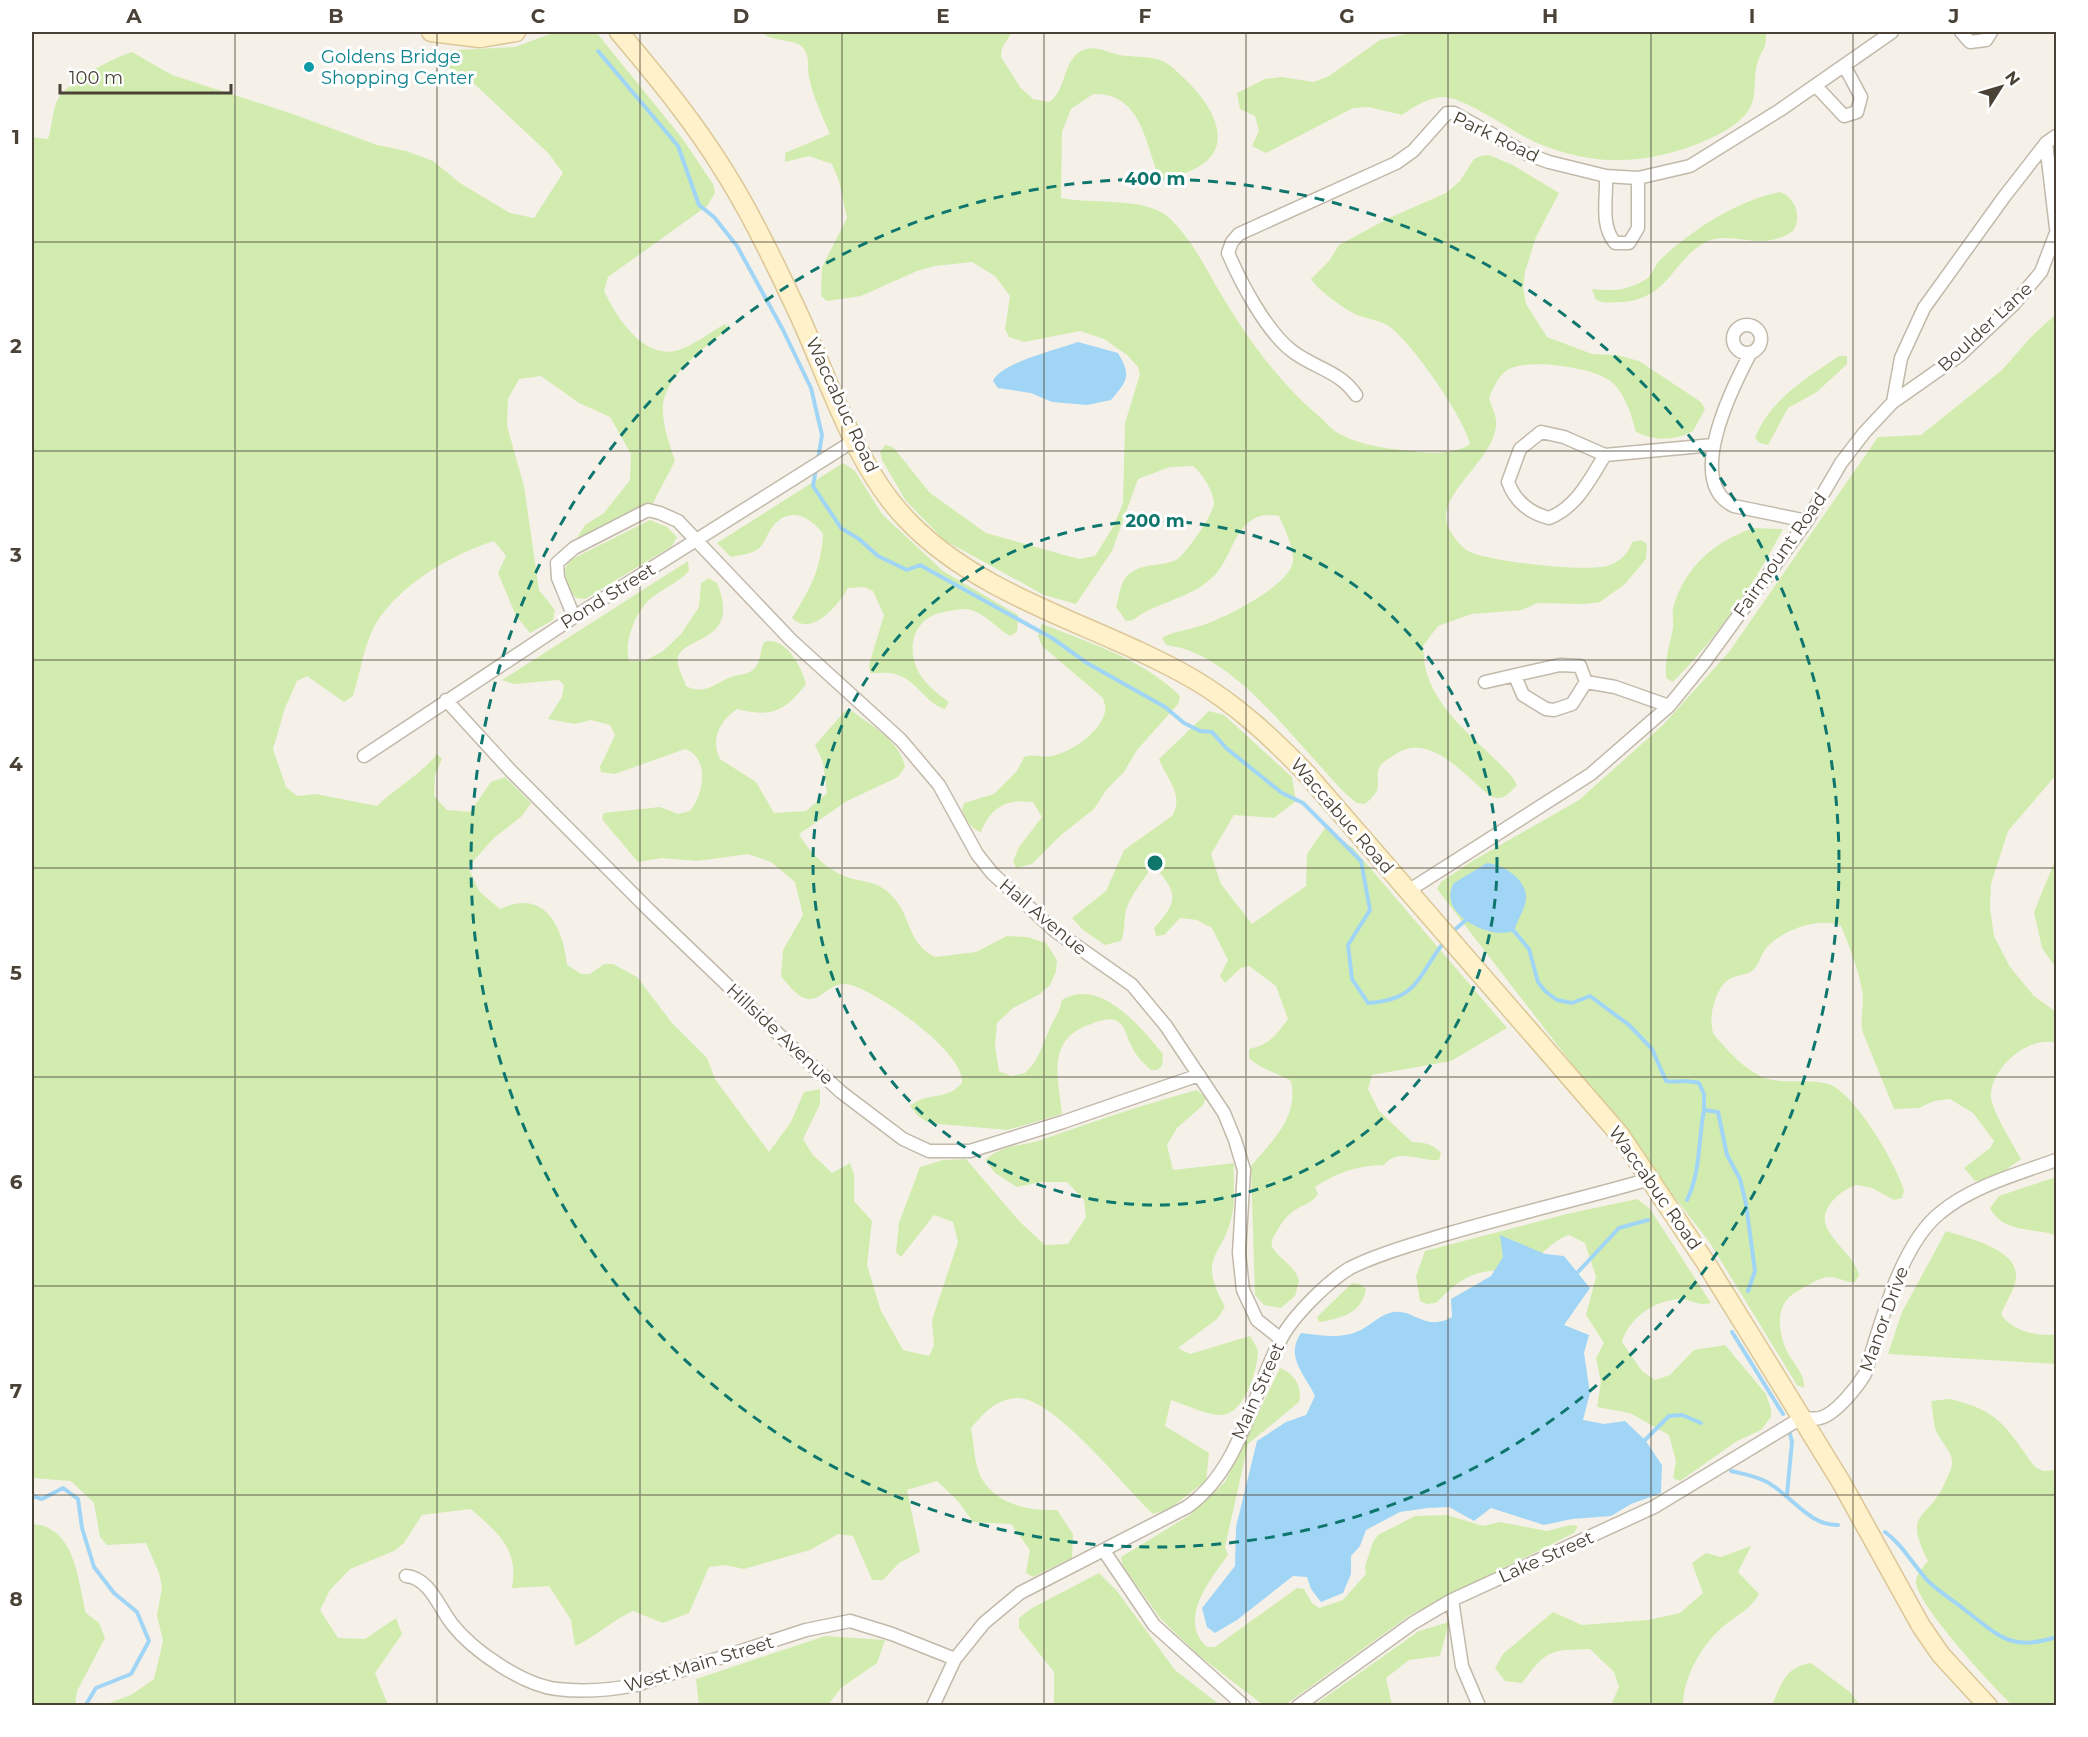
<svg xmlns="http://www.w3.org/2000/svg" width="2088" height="1737" font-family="Montserrat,sans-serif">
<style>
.green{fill:#d2ecaf}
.water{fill:#a1d5f6}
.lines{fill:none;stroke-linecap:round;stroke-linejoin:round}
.stream{stroke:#a1d5f6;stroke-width:4}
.street-casing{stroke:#c2b9aa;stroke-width:15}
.secondary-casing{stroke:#dcc797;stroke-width:21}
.street{stroke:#fff;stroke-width:12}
.secondary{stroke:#fff1c9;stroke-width:18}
.grid{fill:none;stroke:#4a4236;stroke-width:1.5;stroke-opacity:0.55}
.ring{fill:none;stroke:#0f766e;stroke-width:3;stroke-dasharray:10 8}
.culture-dot{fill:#0f9aa8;stroke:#fff;stroke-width:2}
.labels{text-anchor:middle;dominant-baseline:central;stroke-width:6;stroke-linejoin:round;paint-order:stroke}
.culture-label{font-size:18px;fill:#0d838f;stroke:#fff;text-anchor:start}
.street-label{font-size:18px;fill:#4a4236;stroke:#fff}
.centre{fill:#0f766e;stroke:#fff;stroke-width:3}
.ring-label{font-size:18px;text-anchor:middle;font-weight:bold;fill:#0f766e;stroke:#fff;stroke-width:6;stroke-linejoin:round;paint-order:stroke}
.neatline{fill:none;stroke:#4a4236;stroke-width:2}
.grid-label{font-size:20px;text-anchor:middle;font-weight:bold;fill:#4a4236}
</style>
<rect width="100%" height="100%" fill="#f5f1e9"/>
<path class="green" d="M555 32H596L682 138 713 184 715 193 707 206 608 277 604 291C616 316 642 358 675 351 692 347 710 332 725 324L729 328C707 346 666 374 663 405 662 425 669 443 675 461L652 505 577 538 585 525 604 513 630 480 631 454 610 417 579 403 541 376 519 379 508 399 507 426 524 486 539 590 555 610 553 620 530 633 516 616 498 573 506 556 494 541C450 555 399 585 375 625 364 645 360 674 353 696L344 702 307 676 297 681 285 708 273 749 286 787 297 796 316 794 377 806C396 788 420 775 437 754L442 759 435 775 434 796 447 810 470 812 491 782 505 777 531 803 522 816 494 838 468 867 479 891 500 909C545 888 563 927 567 965L581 974H590L604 964H613L637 977 672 1023 707 1058 715 1079 769 1152 791 1122 804 1092 820 1089V1104L803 1139 812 1154 832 1173 850 1163 854 1174V1201L872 1221 867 1265 881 1311 903 1350 929 1356 934 1345 932 1320 958 1242 953 1222 934 1215 901 1257 896 1252 899 1223 920 1167 943 1160 966 1159 1020 1222 1045 1245 1068 1244 1086 1217 1084 1200 1067 1182H1041L1017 1187 995 1173 985 1160C1004 1144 1019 1147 1041 1140 1093 1122 1144 1104 1197 1090L1206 1098 1203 1105 1177 1128 1167 1145 1173 1170 1234 1163C1233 1178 1235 1195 1233 1210 1225 1259 1195 1252 1225 1307L1217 1319 1178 1348 1190 1354 1250 1336C1253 1341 1258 1348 1258 1353 1257 1371 1244 1415 1221 1415 1210 1416 1183 1404 1171 1400L1165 1426 1209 1453 1206 1481 1169 1509 1153 1514C1125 1488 1052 1394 1015 1398 994 1401 984 1413 971 1428 974 1443 974 1465 982 1479 998 1505 1029 1511 1057 1510L1073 1534 1072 1558 1033 1577 1026 1573 1030 1550 1011 1524 973 1522 958 1501 937 1481 907 1490 920 1552 899 1563 883 1580H872L853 1536 838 1534 810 1550 744 1569 725 1565 709 1567 689 1613 663 1623 633 1611C612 1620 596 1637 575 1646L571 1620 549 1586 512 1588C519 1547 497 1533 471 1509L422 1515 404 1543 394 1551 350 1569 330 1590 320 1610 338 1638 365 1639 396 1618 402 1634 375 1673 388 1705H104L131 1695 154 1679 163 1641 157 1615 162 1587 159 1573 146 1543 107 1545 100 1537 94 1503 71 1481 32 1478V137L48 139C52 127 52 112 57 101 65 82 113 58 132 52L172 75 290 113 377 145 406 151 433 161 460 183 510 213 534 218 563 173 549 154 467 77 441 64 431 56 435 51 515 47Z
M762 32H1012L1002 48 1001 57 1020 87 1033 99 1049 102C1067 91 1062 59 1083 50 1096 45 1106 52 1119 55 1132 57 1148 56 1160 60 1170 63 1178 73 1186 80 1214 107 1239 151 1190 171 1181 175 1174 179 1164 179L1158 174C1145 141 1140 92 1093 94L1071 109 1062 132 1061 198C1089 204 1144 197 1167 216 1190 236 1204 265 1219 291 1247 338 1279 383 1321 418 1327 424 1334 432 1342 435 1361 445 1383 448 1403 450 1424 453 1452 456 1470 444 1465 419 1410 339 1387 325 1378 320 1367 319 1357 315 1346 310 1316 289 1311 279L1329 261 1339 245 1389 218 1446 193 1460 181 1474 159 1481 156 1489 155 1513 165 1559 193 1536 237 1525 272 1523 288 1526 304 1547 337 1592 354 1617 355 1639 361 1701 402 1705 409 1693 431C1675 441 1654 441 1636 432 1631 415 1625 391 1609 380 1591 367 1523 357 1506 371 1497 378 1493 388 1489 398 1491 405 1495 413 1496 420 1500 458 1431 495 1449 529 1454 537 1461 548 1470 552 1492 562 1584 572 1607 566 1619 562 1628 555 1632 542L1641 540 1647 544 1646 559 1625 584 1600 602 1584 604 1537 603 1522 610 1472 614 1438 626 1423 646C1424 655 1424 665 1427 674 1441 718 1485 745 1513 778L1517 785C1508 794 1503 802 1490 796 1464 775 1428 729 1393 756 1388 759 1381 763 1379 768 1374 783 1386 787 1365 804L1357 803C1343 793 1332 779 1321 767 1281 724 1227 652 1166 645L1162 638C1173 631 1185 631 1197 627 1219 621 1293 585 1293 560 1293 546 1285 529 1279 516 1236 507 1235 555 1214 576 1191 599 1158 601 1133 620L1126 621 1116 607C1119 597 1120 583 1127 576 1141 562 1160 567 1176 560 1185 555 1215 513 1214 502 1213 491 1202 473 1193 466L1170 467 1138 479 1112 551 1076 604 1044 595 944 540 906 501 882 460 880 452 885 445 893 447 930 493 986 533 1079 559 1095 556 1113 527 1123 503 1125 423 1140 374 1138 367 1127 355 1104 339 1080 331 1024 342 1009 337 1005 329 1010 296 995 276 972 262 935 266 917 271 861 296 827 301 821 296 822 267 847 218 839 181 832 164 809 156 785 162V153L830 134C822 115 813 97 809 77 807 68 810 57 804 49 795 37 774 44 762 32Z
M1414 32H1766C1767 48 1763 47 1758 61 1753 74 1757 93 1751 106 1743 122 1724 132 1709 139 1650 165 1597 168 1537 143 1516 134 1463 96 1443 97 1430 97 1413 107 1402 115L1369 107 1353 108 1266 153 1252 146 1259 131 1255 116 1240 109 1237 93 1265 79 1281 77 1314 82 1329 76 1380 40Z
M1780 192C1796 198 1802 217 1793 231 1759 254 1732 228 1704 243 1672 261 1669 298 1623 302 1613 302 1605 304 1596 300L1592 289C1612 291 1626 291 1645 280 1653 275 1654 265 1661 259 1693 229 1738 200 1780 192Z
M2056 314V775L2008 831 1991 884 1990 907 1994 936 2010 967 2034 996 2056 1012V1043C2029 1035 1991 1067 1991 1096 1991 1111 2014 1145 2021 1159L1992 1180 1975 1181 1964 1168 1990 1148 1994 1141 1973 1113 1950 1099 1934 1101 1919 1108 1894 1109 1863 1033C1859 1018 1865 1005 1862 990 1858 968 1849 946 1841 926 1820 916 1783 930 1768 946 1761 953 1760 964 1753 970 1747 975 1738 975 1731 978 1715 986 1706 1022 1715 1036 1730 1053 1750 1076 1773 1080 1791 1083 1810 1079 1828 1084 1854 1091 1896 1164 1904 1190L1902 1198 1894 1200 1872 1188 1857 1185C1846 1188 1837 1195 1830 1204 1810 1231 1853 1249 1859 1275L1855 1282C1845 1283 1837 1276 1828 1277 1818 1278 1807 1286 1798 1291 1776 1302 1777 1326 1785 1347 1791 1362 1805 1372 1804 1388L1797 1385 1710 1243 1437 889 1441 882 1474 860 1579 800 1663 725 1729 652 1878 437 1921 435 2002 370 2031 337Z
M1839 356H1847V364L1817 392 1788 408 1768 445 1760 443 1755 438C1771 399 1805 379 1839 356Z
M843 463 855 471 882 514 943 571 1018 615 1017 632 1010 636C996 628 987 615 971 610 964 607 952 611 944 612 914 617 905 648 919 673 926 685 938 694 949 702L945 709C926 704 916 679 895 674 887 672 878 673 870 673L869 665 884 615 873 591 864 587 848 588C839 604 812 638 792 618 810 589 821 570 823 534 810 516 790 506 773 526 768 532 766 540 761 546 755 554 741 555 731 557L717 543Z
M650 520 667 527 677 537 672 546 585 599 576 598 567 587 565 568 572 559Z
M1754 528 1783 529C1754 585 1718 636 1673 682L1666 678C1665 655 1669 649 1673 628 1674 621 1671 612 1674 605 1686 566 1715 541 1754 528Z
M688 561 689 571C677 584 663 588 650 599 635 613 624 641 629 661H645L663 651 681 634 699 607 701 583 709 578 717 583C744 649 673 633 678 664 679 671 684 679 686 686 705 696 715 683 731 677 739 674 748 675 754 669 761 663 760 650 764 642 784 635 802 666 806 684 785 711 772 718 737 709 720 721 710 739 720 759L756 782 774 813 806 811 827 793 823 762 815 745 846 710 852 711C872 726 900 741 905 767L898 777 847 801 799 834C811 855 830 873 854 879 869 883 876 882 888 892 913 914 905 942 935 957L976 952 1007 936 1027 937 1046 943 1057 960 1056 972 1050 985 1040 994 1013 1008 997 1023 995 1046 999 1071 1011 1076 1025 1073C1041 1059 1043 1040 1053 1022 1057 1014 1060 1010 1062 1000 1101 976 1142 1029 1163 1054L1162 1066 1157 1070H1151C1143 1063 1135 1055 1131 1045 1126 1037 1126 1026 1117 1021 1109 1017 1099 1021 1091 1024 1046 1039 1058 1076 1062 1114L1007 1130 929 1123 918 1116 910 1106C927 1091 945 1102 962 1083 965 1052 879 993 851 985 820 977 819 1027 781 976L783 950 803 915 795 882 771 862 748 854 697 861 662 858 638 862 605 823 602 818 604 813 660 807 678 814 690 811C704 794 710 758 685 749L615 774 601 772 600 767 615 735 610 725 591 720 575 724 548 719 562 697 564 685 559 680 513 684 502 680Z
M1042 624C1090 643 1143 659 1180 696L1178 704 1137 750 1124 772 1107 789 1094 809 1061 835 1032 864 1016 868 1013 861 1019 847 1042 817 1033 802C1006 799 991 807 981 832 971 829 966 820 962 810L964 803 994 794 1017 771 1024 757C1034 753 1042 758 1052 756 1071 752 1100 733 1105 712 1106 708 1104 702 1103 698L1042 646 1038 636Z
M1209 711 1224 715 1292 777 1296 801 1274 818 1234 815 1211 854 1221 884 1252 924 1306 886 1307 854 1325 828 1353 848 1507 1028 1451 1061 1372 1075 1368 1089 1379 1111 1412 1142C1425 1143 1432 1143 1441 1153L1439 1160C1421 1162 1398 1147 1384 1165 1356 1166 1338 1172 1315 1187L1318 1194C1311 1205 1300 1205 1291 1213 1284 1218 1278 1229 1274 1236 1263 1253 1294 1260 1299 1281L1295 1296 1281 1308 1264 1305 1255 1295 1251 1166C1273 1140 1299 1117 1291 1081 1278 1073 1258 1068 1249 1058V1049C1269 1045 1276 1035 1288 1019L1276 986 1249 966 1241 968 1225 983 1220 976 1228 960 1212 928 1197 920 1180 918 1164 935 1156 936 1154 928C1175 905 1180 895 1158 871L1150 870C1142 882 1132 894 1127 907 1123 919 1126 930 1121 941L1105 945 1083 930 1072 918 1106 891 1124 850 1172 816C1185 794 1166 779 1159 759Z
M2056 858V968L2042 948 2034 912Z
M2056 1177V1235C2034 1228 2002 1233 1990 1208L1999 1196Z
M1637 1199 1650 1209 1711 1303C1699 1307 1691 1299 1679 1299 1653 1301 1629 1318 1622 1342L1642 1371 1655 1380 1670 1375 1694 1350 1725 1345 1766 1394 1771 1409V1417L1761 1430 1737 1441 1680 1481 1673 1478 1676 1461 1669 1435 1630 1413 1597 1407 1601 1382 1596 1358 1604 1343 1586 1315 1596 1277 1585 1243 1569 1235C1554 1239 1545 1253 1531 1261 1513 1272 1491 1268 1473 1275 1457 1281 1447 1292 1436 1303L1427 1304 1420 1301 1416 1276 1425 1251 1567 1214Z
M1946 1231C1967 1238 2025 1250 2015 1283 2012 1294 2005 1304 2001 1314 2010 1330 2039 1338 2056 1334V1364L1888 1354 1902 1312Z
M1352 1283 1360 1284 1366 1289C1362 1314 1339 1319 1319 1322L1317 1317Z
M1280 1368C1294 1374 1303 1386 1299 1402L1248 1444 1225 1547 1228 1555C1210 1580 1177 1620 1207 1647H1215L1297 1588 1304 1589 1312 1603 1319 1608 1343 1600 1366 1574 1365 1566 1373 1542 1378 1535 1415 1516 1447 1515 1483 1526 1500 1522 1547 1531 1570 1525 1578 1526 1574 1533 1410 1615 1285 1705H1263L1197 1654 1160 1618 1123 1566 1121 1557 1190 1515 1225 1482Z
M1950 1399C2001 1411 2006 1428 2035 1467L2043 1471 2056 1470V1705H2012C1994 1688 1914 1602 1916 1581 1917 1573 1924 1566 1928 1561 1901 1509 1930 1521 1946 1480 1949 1474 1952 1468 1952 1462 1952 1451 1942 1443 1937 1433 1933 1424 1933 1411 1931 1401Z
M32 1524C75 1526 78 1580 86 1613L99 1623 105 1638 77 1691 75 1705H32Z
M1751 1546 1738 1572 1759 1594C1750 1610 1738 1614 1725 1625 1702 1644 1684 1675 1683 1705H1611L1619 1687 1614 1672 1590 1649C1549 1650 1547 1650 1522 1683L1505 1681 1495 1668 1503 1654 1553 1612 1582 1625 1648 1620 1680 1613 1703 1593 1692 1563 1706 1553 1721 1557Z
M1099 1573 1117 1591 1175 1670 1220 1705H1054V1672L1019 1628V1618L1032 1608Z
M1449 1622 1440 1656 1409 1660 1386 1678 1392 1705 1313 1706 1419 1631Z
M825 1636 885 1640 877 1663 841 1688 828 1705H699L696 1679Z
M1811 1663 1850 1692 1860 1705H1772C1782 1683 1785 1667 1811 1663Z"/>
<path class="water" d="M1078 342 1118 353C1132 377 1127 381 1111 400L1087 405 1052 402 1031 393 998 388 993 381C1000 363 1059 349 1078 342Z
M1487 863C1504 865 1527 879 1526 899 1525 909 1517 921 1514 931 1489 940 1436 913 1454 883Z
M1500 1235 1545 1254 1564 1256 1590 1288 1564 1325 1589 1335 1584 1353 1590 1393 1583 1420 1604 1424 1625 1421 1645 1440 1662 1465 1661 1493 1631 1504 1611 1516 1572 1519 1544 1525 1491 1508 1474 1521 1449 1507 1428 1508 1400 1512 1366 1530 1360 1546 1351 1556V1574L1343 1593 1321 1602 1311 1589 1307 1577 1293 1576 1237 1620 1215 1633 1207 1627 1202 1608 1235 1566 1236 1527 1257 1441 1286 1422 1306 1415 1315 1396C1304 1373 1285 1357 1301 1333 1322 1335 1340 1340 1361 1330 1372 1324 1381 1314 1394 1312 1414 1309 1425 1332 1452 1317L1451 1299 1491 1276 1503 1257Z"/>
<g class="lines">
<path class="stream" d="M598 51 678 146 699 205 714 217 737 246 783 330 811 388 822 435 818 459
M816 469 813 486 841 528 859 539 878 556 907 570 920 565 1052 638 1087 663 1165 707 1184 723 1200 731 1212 732 1226 748 1282 793 1303 803 1361 861 1370 910 1348 945 1352 979 1368 1003C1418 1000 1417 977 1444 942
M1514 931 1529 949 1538 982 1545 991 1557 1000 1572 1003 1590 996 1629 1025 1652 1049 1666 1081C1679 1083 1687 1079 1699 1083L1704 1094V1110L1718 1112 1727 1155 1740 1179 1746 1204 1755 1271 1748 1291
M1451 933 1466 920
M1687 1200C1701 1171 1698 1141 1704 1110
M1578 1272 1619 1228 1648 1220
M1732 1332 1783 1414
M1645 1440 1669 1416 1682 1415 1701 1423
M1731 1471C1744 1474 1756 1476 1767 1482 1791 1495 1809 1526 1838 1525
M1787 1494 1792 1442 1790 1434
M32 1496 42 1499 63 1488 78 1499 82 1528 94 1567 114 1593 137 1612 149 1641 131 1674 96 1688 85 1706
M1885 1532C1903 1545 1913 1565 1928 1581 1939 1592 1953 1600 1965 1610 1999 1636 2011 1652 2056 1637"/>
<g class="street-casing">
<path id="street" d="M1961 32 1970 42 1986 40 1991 32
M1816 86 1844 116 1857 112 1861 97 1845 67
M2046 143 2056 228
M1606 176C1607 199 1600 225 1615 243H1629L1638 228V178
M1733 339a14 14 0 1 1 28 0a14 14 0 1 1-28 0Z
M1750 354C1732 388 1684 483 1734 506L1807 521
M1356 395C1340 371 1314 368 1292 351 1266 331 1241 283 1228 253L1232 242 1239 234 1396 163 1413 151 1447 113H1454L1527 154 1549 162 1606 176 1638 178 1690 166 1780 110 1892 32
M1893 402 1960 355 2014 304 2041 272 2056 233
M1541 432 1564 437 1605 455C1590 479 1577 507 1549 518 1530 513 1515 501 1508 482L1520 449Z
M1605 455 1713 445
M574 617 558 578 557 563 574 548 648 510 660 513 678 521 791 640 901 740 939 785 977 854 992 873 1054 930 1132 985 1166 1026 1224 1113 1235 1140 1244 1170 1239 1253 1243 1290 1257 1320 1281 1339
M1515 676 1523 695 1546 709 1554 710 1572 704 1586 682
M1485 682 1560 665 1580 666 1586 682 1615 687 1669 706
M446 700 510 770 648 909 795 1050 841 1092 903 1139 929 1151H970L1063 1122 1199 1075
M364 756 574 617 855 440
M1408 891 1591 774 1669 706 1704 663 1807 521 1841 463 1864 433 1893 402 1901 358 1924 308 2004 197 2046 143 2056 136
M1104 1551 1154 1625 1244 1706
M406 1576C430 1578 439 1608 452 1624 473 1651 523 1685 557 1689 583 1692 611 1690 636 1685L806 1630 850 1621 892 1634 955 1659
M1452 1600 1462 1666 1479 1706
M933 1706 955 1659 984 1623 1020 1593 1187 1507C1241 1469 1252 1394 1281 1339 1292 1317 1328 1281 1350 1268 1378 1254 1411 1245 1440 1236 1510 1215 1581 1199 1650 1179
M1298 1706 1413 1623 1452 1600 1654 1507 1801 1418C1807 1418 1815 1419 1820 1418 1836 1414 1857 1387 1865 1374 1880 1326 1900 1245 1940 1213 1972 1186 2018 1174 2056 1160"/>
</g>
<g class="secondary-casing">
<path id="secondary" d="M431 32 480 38 516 32
M619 32C657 77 695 123 726 174 751 214 772 257 792 300 827 371 852 465 909 522 985 600 1100 625 1193 679 1236 704 1271 737 1305 772L1620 1135 1706 1263 1771 1368 1841 1482 1921 1626 1941 1655 1988 1706"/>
</g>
<use href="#street" class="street"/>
<use href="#secondary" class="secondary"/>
</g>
<path class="grid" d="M235 32V1706M437 32V1706M640 32V1706M842 32V1706M1044 32V1706M1246 32V1706M1448 32V1706M1651 32V1706M1853 32V1706M32 242H2056M32 451H2056M32 660H2056M32 868H2056M32 1077H2056M32 1286H2056M32 1495H2056"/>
<g class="ring">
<circle cx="1155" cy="863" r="342"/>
<circle cx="1155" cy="863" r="684"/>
</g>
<circle class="culture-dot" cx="309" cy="67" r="6"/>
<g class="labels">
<g class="culture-label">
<text x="321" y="57">Goldens Bridge<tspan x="321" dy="21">Shopping Center</tspan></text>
</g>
<g class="street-label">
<text transform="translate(1496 137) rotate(26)">Park Road</text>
<text transform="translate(1985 327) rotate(-43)">Boulder Lane</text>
<text transform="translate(842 405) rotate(65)">Waccabuc Road</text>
<text transform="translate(1780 555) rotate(-55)">Fairmount Road</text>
<text transform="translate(608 596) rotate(-32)">Pond Street</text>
<text transform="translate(1342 816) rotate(49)">Waccabuc Road</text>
<text transform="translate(1043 917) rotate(40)">Hall Avenue</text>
<text transform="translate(780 1034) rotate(43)">Hillside Avenue</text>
<text transform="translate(1655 1188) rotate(55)">Waccabuc Road</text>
<text transform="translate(1884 1319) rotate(-70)">Manor Drive</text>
<text transform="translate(1258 1391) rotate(-66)">Main Street</text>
<text transform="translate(1546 1557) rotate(-24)">Lake Street</text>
<text transform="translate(699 1664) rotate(-17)">West Main Street</text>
</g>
</g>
<circle cx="1155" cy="863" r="9" class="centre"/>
<g class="ring-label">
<text x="1155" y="185">400 m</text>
<text x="1155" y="527">200 m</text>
</g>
<rect width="2088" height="1737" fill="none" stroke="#ffffff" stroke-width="66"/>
<g transform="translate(2001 87) rotate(53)" stroke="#ffffff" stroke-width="4.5" paint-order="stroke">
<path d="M0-4.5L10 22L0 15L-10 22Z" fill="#4a4236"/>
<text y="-9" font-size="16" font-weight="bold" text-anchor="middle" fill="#4a4236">N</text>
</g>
<path d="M60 84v9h171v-9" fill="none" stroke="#4a4236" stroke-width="3"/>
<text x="69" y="84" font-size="18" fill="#4a4236" stroke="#ffffff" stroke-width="4.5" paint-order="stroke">100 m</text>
<rect x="33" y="33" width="2022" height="1671" class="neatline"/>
<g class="grid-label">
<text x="134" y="23">A</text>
<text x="336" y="23">B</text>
<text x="538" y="23">C</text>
<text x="741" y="23">D</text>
<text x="943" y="23">E</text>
<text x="1145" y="23">F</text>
<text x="1347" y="23">G</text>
<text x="1550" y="23">H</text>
<text x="1752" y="23">I</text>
<text x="1954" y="23">J</text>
<text x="16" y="144">1</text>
<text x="16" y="353">2</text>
<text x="16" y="562">3</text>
<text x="16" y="771">4</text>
<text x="16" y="980">5</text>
<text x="16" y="1189">6</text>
<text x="16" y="1398">7</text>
<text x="16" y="1606">8</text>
</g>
</svg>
